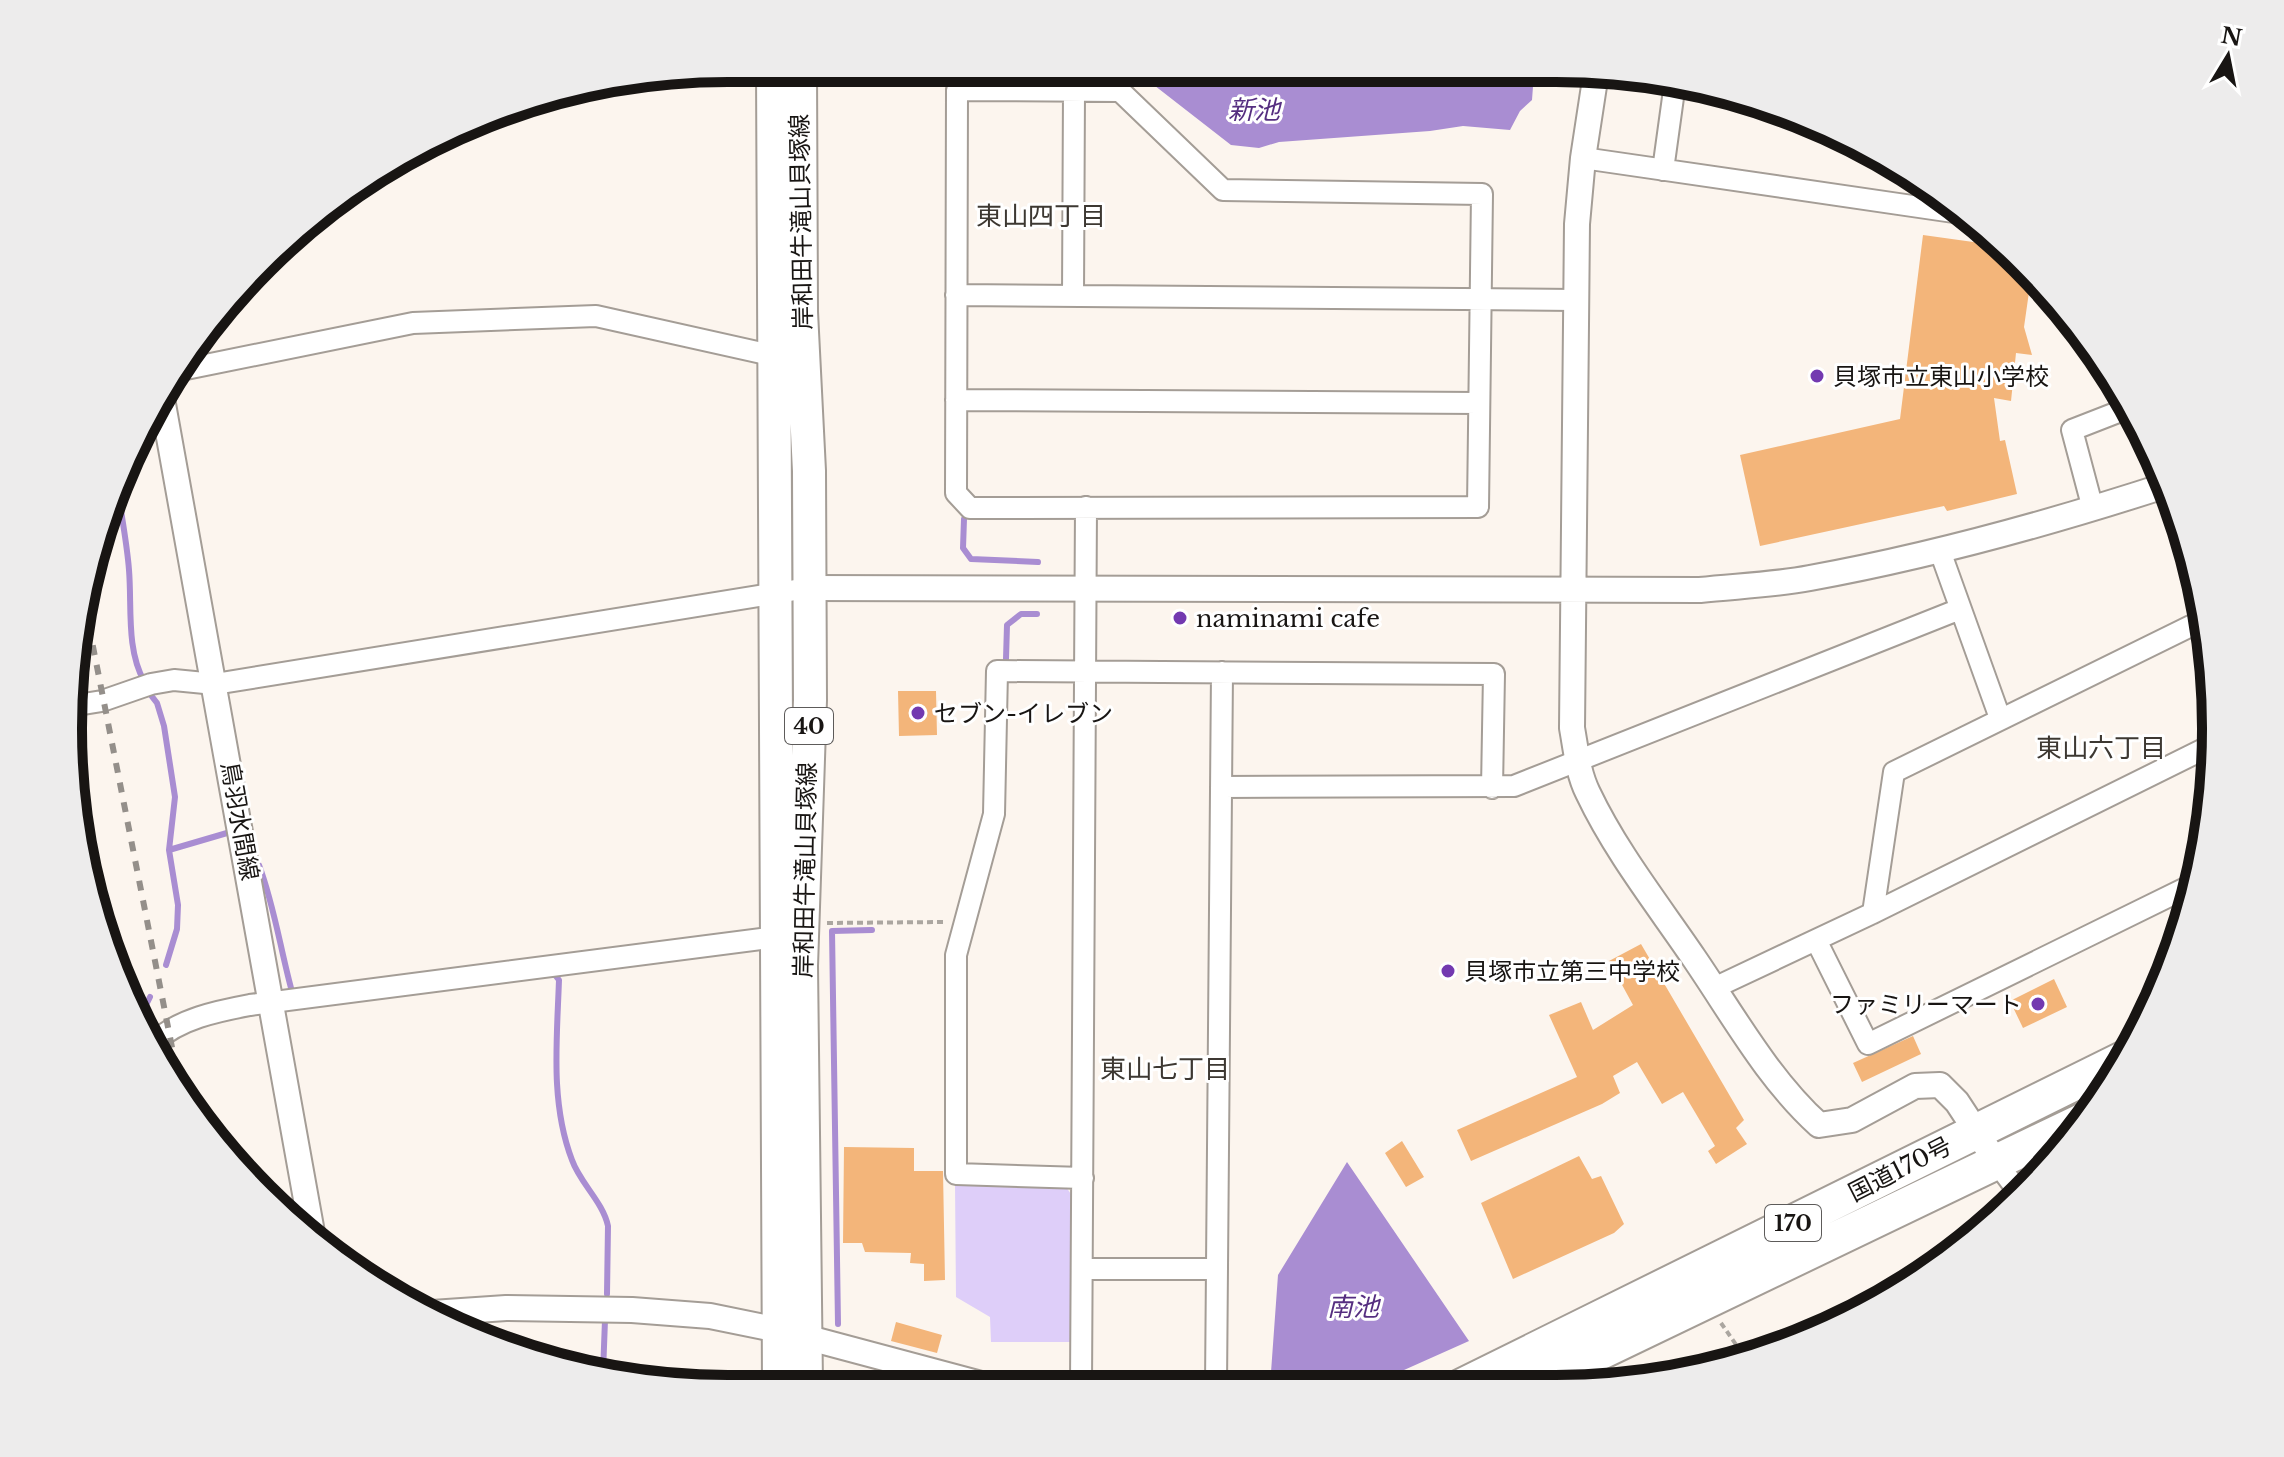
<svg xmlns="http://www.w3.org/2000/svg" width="2284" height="1457" font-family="'Libre Baskerville','Noto Sans JP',serif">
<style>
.green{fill:#decef9}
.water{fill:#a98dd2}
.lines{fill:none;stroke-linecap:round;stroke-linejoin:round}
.stream{stroke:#a98dd2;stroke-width:6}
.building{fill:#f3b57a}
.minor-casing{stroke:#a49d96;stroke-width:24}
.tertiary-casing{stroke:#a49d96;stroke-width:28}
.primary-casing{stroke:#a49d96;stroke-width:36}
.trunk-casing{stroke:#a49d96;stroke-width:38}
.path{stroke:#aba6a0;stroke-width:4;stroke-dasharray:6 4;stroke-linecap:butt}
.minor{stroke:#fff;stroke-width:20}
.tertiary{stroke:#fff;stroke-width:24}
.primary{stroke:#fff;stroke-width:32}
.trunk{stroke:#fff;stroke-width:34}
.rail{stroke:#948f8a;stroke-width:6;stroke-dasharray:10 10;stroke-linecap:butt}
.poi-dot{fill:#7339b0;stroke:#fff;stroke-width:3}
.labels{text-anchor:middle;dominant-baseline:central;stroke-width:6;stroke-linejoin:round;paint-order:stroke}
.shield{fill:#fff;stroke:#5d5b5a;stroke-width:2}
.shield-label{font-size:22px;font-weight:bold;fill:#181513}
.street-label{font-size:24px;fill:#181513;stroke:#fff}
.poi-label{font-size:24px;fill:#181513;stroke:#fff;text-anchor:start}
.water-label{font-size:26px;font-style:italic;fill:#552e80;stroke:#fff}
.neighbourhood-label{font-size:26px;fill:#3d3832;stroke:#fff}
.rim{fill:none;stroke:#181513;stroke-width:10}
</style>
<rect width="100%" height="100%" fill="#fcf5ee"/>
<path class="green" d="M955 1184 1066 1187 1073 1197 1070 1342H991L990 1317 956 1297Z"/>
<path class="water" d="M1168 71 1534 73 1532 100 1520 111 1510 130 1463 126 1430 131 1279 142 1259 148 1231 145 1150 82Z
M1347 1162 1469 1341 1366 1387 1270 1386 1278 1275Z"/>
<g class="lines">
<path class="stream" d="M118 488C121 515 127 543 129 570 132 606 126 649 144 681
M964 519 963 548 971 559 1038 562
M1006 659 1007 625 1021 614H1037
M150 694 157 703 164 726 175 797 169 850 178 905 177 929 166 965
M169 850 227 833
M259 865C274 905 280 947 291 988
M551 975H555L559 980C557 1039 550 1103 572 1160 580 1183 603 1202 608 1226L607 1294
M142 1013 150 997
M838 1324 832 931 872 930
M603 1373 605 1320
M829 1378V1384"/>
</g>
<path class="building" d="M1923 235 2002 246 2026 268 2025 283 2030 285 2024 327 2032 355 2016 353 2011 401 1994 398 2000 441 2005 440 2017 494 1947 511 1944 506 1760 546 1740 455 1900 419Z
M898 691H936L937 735 899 736Z
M1641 944 1744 1120 1736 1128 1747 1144 1716 1164 1708 1151 1715 1146 1683 1092 1662 1104 1637 1062 1613 1076 1620 1093 1602 1104 1471 1161 1457 1130 1577 1077 1549 1015 1581 1002 1593 1030 1633 1005 1609 961Z
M2054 979 2067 1007 2023 1028 2010 1001Z
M1913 1036 1921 1054 1862 1082 1853 1063Z
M1402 1141 1424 1177 1406 1187 1385 1153Z
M844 1147 914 1148V1171H943L945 1280 924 1281V1264L910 1263 911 1253 865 1252 862 1243H843Z
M1579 1156 1592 1179 1601 1176 1624 1224 1614 1233 1513 1279 1481 1203Z
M896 1322 942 1335 937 1353 891 1341Z"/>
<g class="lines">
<g class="minor-casing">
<path id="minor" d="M957 90 1120 91 1223 190 1482 194 1478 507 970 508 956 493Z
M1583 158 1967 214
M1663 170 1675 83
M956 295 1575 300
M1073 296 1074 91
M181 370 413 323 596 316 775 356
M956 400 1479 403
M2093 509 2072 430 2131 407
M1940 551 2000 718
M71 706 102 701 151 684 174 680 215 684 808 588
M1221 787 1514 786 1960 609
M1873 913 1894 772 2205 619
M1816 940 1868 1044 2196 883
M1714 988 1873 913 2214 744
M155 1042C178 1019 218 1011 250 1005L776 937
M1997 1163 2020 1194
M1083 1178 956 1174V955L994 814 997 671 1494 674 1492 788
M1082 1269H1217
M1081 1385 1086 507
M1216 1386 1222 672"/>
</g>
<g class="tertiary-casing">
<path id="tertiary" d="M1596 73 1583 158 1577 224 1572 728C1576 750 1578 773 1588 793 1616 852 1658 905 1694 958 1733 1015 1768 1079 1819 1125L1852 1120 1915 1086 1940 1085 1957 1102 1997 1163
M163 404 313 1238
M808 588 1700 590C1737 586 1774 585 1810 578 1931 556 2050 523 2167 485
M432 1313 506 1308 632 1310 710 1316 779 1330 985 1385"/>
</g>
<g class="primary-casing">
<path id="primary" d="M773 68 779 1384
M800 68 801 312 809 471 810 700 801 966 806 1384"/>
</g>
<g class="trunk-casing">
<path id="trunk" d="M1460 1387 2125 1058
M1528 1387 2088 1118"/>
</g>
<path class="path" d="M827 923 946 922
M1721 1323 1746 1359"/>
<use href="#minor" class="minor"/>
<use href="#tertiary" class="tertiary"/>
<use href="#primary" class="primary"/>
<use href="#trunk" class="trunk"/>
<path class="rail" d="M85 606 182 1098"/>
</g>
<g class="poi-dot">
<circle cx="1817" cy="376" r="8"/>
<circle cx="1180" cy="618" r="8"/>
<circle cx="918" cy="713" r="8"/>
<circle cx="1448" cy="971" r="8"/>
<circle cx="2038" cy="1004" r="8"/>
</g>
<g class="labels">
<g class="shield">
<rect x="785" y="708" width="48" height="36" rx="6"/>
<rect x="1765" y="1205" width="56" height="36" rx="6"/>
</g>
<g class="shield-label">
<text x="809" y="726">40</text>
<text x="1793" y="1223">170</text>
</g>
<g class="street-label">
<text transform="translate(801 222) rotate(-91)">岸和田牛滝山貝塚線</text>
<text transform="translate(240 821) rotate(80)">鳥羽水間線</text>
<text transform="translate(805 870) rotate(-89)">岸和田牛滝山貝塚線</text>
<text transform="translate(1900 1169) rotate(-27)">国道170号</text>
</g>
<g class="poi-label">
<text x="1833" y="376">貝塚市立東山小学校</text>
<text x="1196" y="618">naminami cafe</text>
<text x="934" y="713">セブン-イレブン</text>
<text x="1464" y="971">貝塚市立第三中学校</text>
<text x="2022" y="1004" text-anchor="end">ファミリーマート</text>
</g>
<g class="water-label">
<text x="1254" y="110">新池</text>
<text x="1353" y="1307">南池</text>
</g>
<g class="neighbourhood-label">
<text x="1041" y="216">東山四丁目</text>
<text x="2101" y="748">東山六丁目</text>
<text x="1165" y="1069">東山七丁目</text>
</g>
</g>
<path d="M0 0H2284V1457H0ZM728 82H1556A646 646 0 0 1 2202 728V729A646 646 0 0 1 1556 1375H728A646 646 0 0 1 82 729V728A646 646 0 0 1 728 82Z" fill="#edecec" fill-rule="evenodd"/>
<path class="rim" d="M728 82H1556A646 646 0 0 1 2202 728V729A646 646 0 0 1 1556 1375H728A646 646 0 0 1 82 729V728A646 646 0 0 1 728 82Z"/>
<g transform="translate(2228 56) rotate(10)" stroke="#ffffff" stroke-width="6" paint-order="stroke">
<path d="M0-6L14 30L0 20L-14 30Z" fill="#181513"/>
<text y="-12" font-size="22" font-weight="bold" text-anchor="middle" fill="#181513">N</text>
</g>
</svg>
